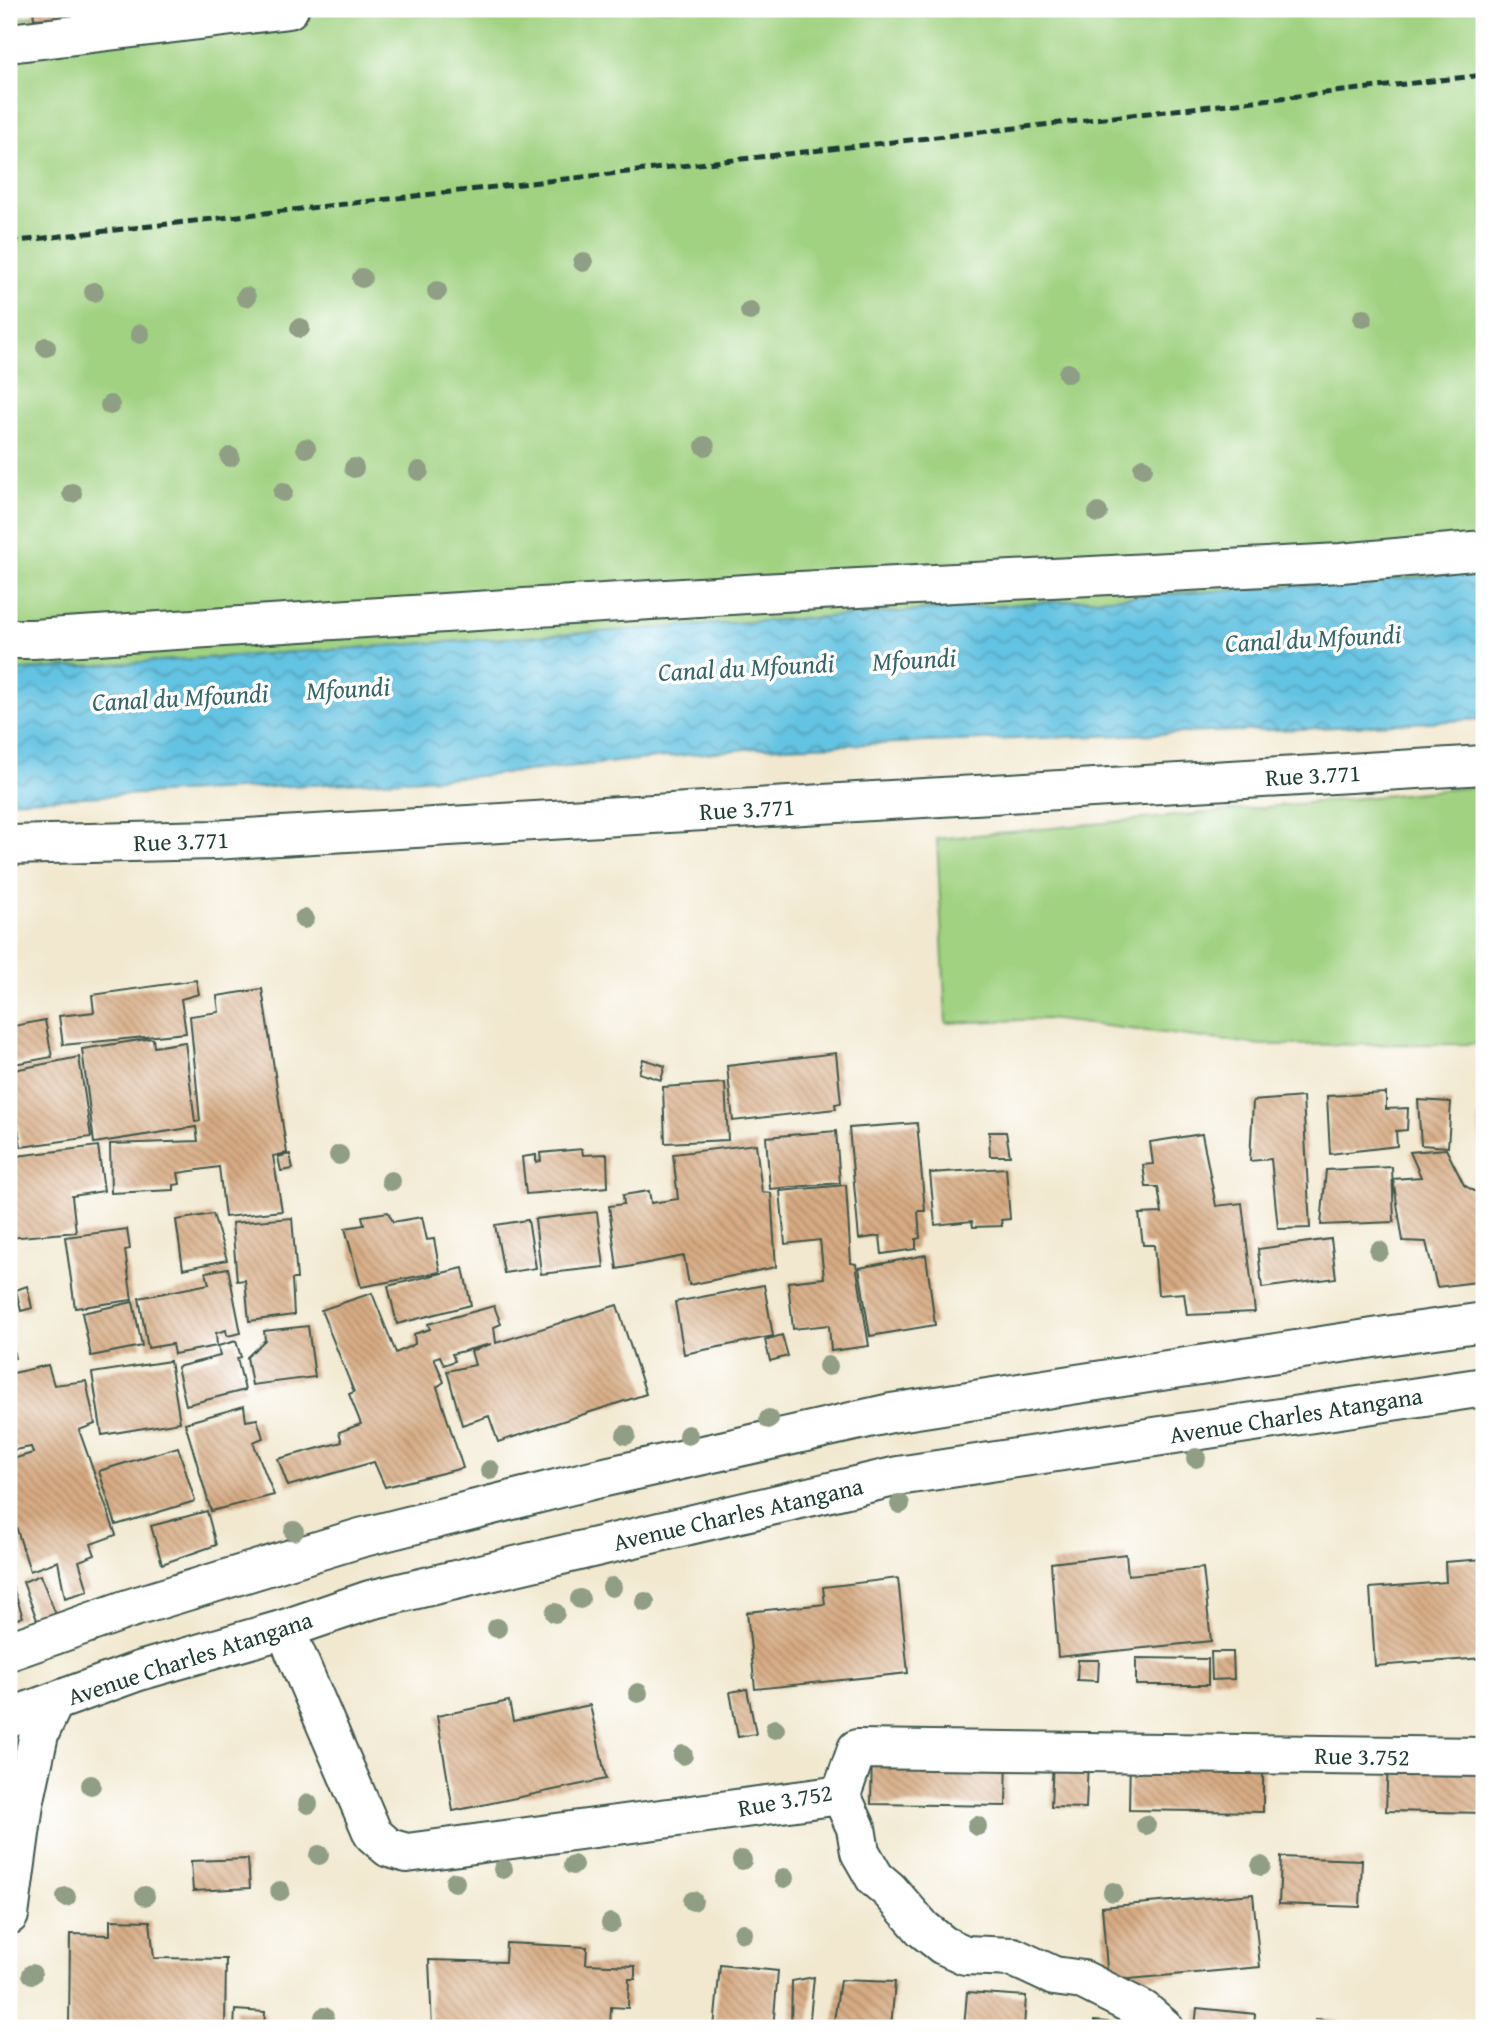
<svg xmlns="http://www.w3.org/2000/svg" width="1493" height="2037" font-family="'Gentium Book Plus',serif">
<style>
.grass{fill:#a0d281;stroke:#60885a;stroke-width:2}
.water{fill:url(#water-waves);stroke:#42808b;stroke-width:2}
.building{fill:url(#building-back-hatch)}
.lines{fill:none;stroke-linecap:round;stroke-linejoin:round}
.minor-casing{stroke:#3e574b;stroke-width:42}
.major-casing{stroke:#3e574b;stroke-width:42}
.minor{stroke:#fff;stroke-width:38}
.major{stroke:#fff;stroke-width:38}
.rail{stroke:#1f3d34;stroke-width:5;stroke-dasharray:10 5;stroke-linecap:butt}
.tree{fill:#8f9e84}
.labels{text-anchor:middle;dominant-baseline:central;stroke-width:7;stroke-linejoin:round;paint-order:stroke}
.street-label{font-size:24px;fill:#1f3d34;stroke:#fff}
.water-label{font-size:26px;font-style:italic;fill:#346568;stroke:#fff}
</style>
<defs>
<pattern id="water-waves" width="16" height="10" patternUnits="userSpaceOnUse" patternTransform="scale(1.75)"><rect width="16" height="10" fill="#64c3e2"/><path d="M0 5q4-4 8 0t8 0" fill="none" stroke="#52a0b8"/></pattern>
<pattern id="building-back-hatch" width="6" height="6" patternUnits="userSpaceOnUse" patternTransform="scale(1.75)"><rect width="6" height="6" fill="#d7ab83"/><path d="M-1 5l2 2M0 0l6 6M5-1l2 2" fill="none" stroke="#ae8c6c"/></pattern>
</defs>
<rect width="100%" height="100%" fill="#fff"/>
<filter id="ink" filterUnits="userSpaceOnUse"><feTurbulence type="fractalNoise" baseFrequency=".0143" numOctaves="2"/><feDisplacementMap in="SourceGraphic" scale="14" xChannelSelector="R" yChannelSelector="G"/><feConvolveMatrix kernelMatrix="1 2 1 2 8 2 1 2 1" color-interpolation-filters="sRGB"/></filter>
<filter id="wash" filterUnits="userSpaceOnUse"><feTurbulence type="fractalNoise" baseFrequency=".00686" numOctaves="4" result="noise"/><feDisplacementMap in="SourceGraphic" scale="28" xChannelSelector="R" yChannelSelector="G"/><feGaussianBlur stdDeviation="1.57" result="paint"/><feColorMatrix in="noise" values="0 0 0 0 0 0 0 0 0 0 0 0 0 0 0 0 0 1.4 0 .05"/><feComposite in="paint" operator="in"/></filter>
<g filter="url(#wash)">
<rect width="100%" height="100%" fill="#f1e8cf"/>
<path class="grass" d="M75 9H1484V570L1413 578 9 671V20Z
M1484 786V1044L1262 1045 1047 1019 946 1023 937 839Z"/>
<path class="water" d="M1484 570V719L1301 729 756 748 480 776 9 801V671L1413 578Z"/>
<g id="blocks">
<path class="building" d="M33 9H106V10L66 21V17L34 19Z
M196 980 199 994 181 999 186 1033 63 1045 59 1016 94 1012 92 995Z
M262 989 287 1153 273 1156 282 1211 225 1217 219 1167 178 1173 180 1184 174 1185V1190L111 1193 110 1144 198 1141 196 1127 94 1143 82 1049 153 1038 154 1047 185 1042 195 1122 200 1121 190 1016 219 1012 217 996Z
M45 1020 52 1057 9 1065V1027Z
M836 1053 841 1103 835 1104 836 1109 733 1121 727 1066Z
M79 1057 91 1137 21 1147 9 1071Z
M643 1059 665 1066 661 1080 639 1073Z
M725 1083 728 1140 665 1143 663 1087Z
M1386 1093V1109L1408 1108 1407 1130 1396 1131 1397 1146 1330 1154 1327 1096Z
M1303 1097 1310 1228 1278 1229 1271 1159 1250 1161 1253 1101Z
M1418 1100 1451 1102 1448 1147 1421 1145Z
M1484 1116V1185H1482L1478 1117Z
M917 1123 925 1211H918L920 1238 916 1239V1249L882 1254 880 1236 859 1239 849 1128Z
M836 1131 840 1183 770 1189 766 1137Z
M989 1132H1006L1010 1156H990Z
M1202 1134 1216 1206 1242 1203 1255 1312 1187 1315 1184 1293 1158 1295 1154 1245H1143L1139 1214 1162 1213 1158 1187H1146L1143 1165 1153 1164 1150 1142Z
M756 1144 762 1192 771 1193 776 1267 689 1285 684 1256 617 1269 609 1206 624 1204 623 1195 649 1191 651 1203 678 1199 673 1154Z
M98 1146 104 1191 72 1196 76 1232 9 1238V1157Z
M582 1149 583 1155 607 1154 608 1187 526 1194 522 1157 536 1155V1162L541 1161 540 1153Z
M1446 1149 1464 1185 1484 1197V1281L1437 1287 1426 1242 1403 1241 1393 1179 1421 1177 1410 1152Z
M290 1154 293 1169 281 1171 278 1157Z
M1392 1167 1394 1222 1321 1225 1326 1170Z
M1006 1168 1010 1219 1001 1220 1002 1226 973 1227 972 1221 935 1225 930 1173Z
M846 1185 851 1263 856 1264 869 1346 831 1351 829 1325 793 1329 788 1282 824 1278 820 1240 785 1244 780 1191Z
M388 1212 393 1222 422 1217 427 1240 434 1239 440 1272 361 1287 345 1228 364 1225 362 1216Z
M597 1212 604 1267 541 1274 535 1219Z
M213 1214 227 1260 183 1269 176 1220Z
M292 1218 297 1279H292L294 1315 249 1321 245 1280 237 1281 232 1223Z
M528 1220 536 1268 504 1273 495 1225Z
M127 1229 130 1249 125 1250 132 1300 75 1308 65 1237Z
M1331 1239 1336 1278 1262 1288 1258 1249Z
M926 1255 935 1325 870 1336 859 1268Z
M228 1268 241 1333 227 1336 226 1330 216 1333 217 1346 174 1354 172 1344 148 1348 139 1298 209 1284 206 1272Z
M463 1268 471 1305 397 1324 388 1286Z
M764 1285 773 1336 684 1354 675 1302Z
M27 1286 32 1308 21 1311 16 1290Z
M372 1293 396 1353 415 1344 414 1334 430 1329 428 1324 494 1306 501 1324 494 1327 496 1343 617 1305 646 1394 498 1442 489 1416 462 1425 447 1371 475 1365 471 1351 491 1344 452 1354 455 1361 444 1365 440 1356 434 1358 444 1382 437 1387 463 1468 385 1487 374 1462 288 1486 278 1459 342 1442 339 1432 361 1424 349 1394 354 1392 321 1310Z
M133 1302 142 1346 91 1356 82 1313Z
M308 1326 315 1377 252 1385 247 1357 265 1340 264 1331Z
M9 1335 15 1358 9 1359Z
M782 1335 788 1356 770 1361 765 1340Z
M236 1341 241 1357 237 1358 245 1390 186 1405 177 1367 220 1356 218 1346Z
M170 1361 180 1422 102 1435 92 1373Z
M48 1365 54 1385 86 1381 95 1424 79 1430 116 1535 91 1544 95 1555 79 1561 88 1591 65 1598 58 1561 30 1571 9 1504V1460L33 1453 31 1447 9 1451V1374Z
M244 1406 246 1421 257 1419 263 1438 253 1442 274 1495 211 1511 185 1423Z
M178 1447 195 1501 116 1525 99 1471Z
M207 1511 216 1545 162 1564 151 1526Z
M1126 1554 1128 1575 1203 1568 1211 1641 1058 1657 1051 1563Z
M1484 1559V1658L1375 1666 1370 1588 1446 1582 1445 1562Z
M40 1575 59 1622 40 1628 23 1582Z
M9 1576 23 1617 9 1622Z
M898 1578 908 1673 755 1689 747 1612 825 1604 823 1587Z
M1211 1652H1233L1234 1679 1212 1680Z
M1136 1658 1208 1659V1685H1136Z
M1078 1660H1099L1098 1681 1077 1680Z
M747 1689 756 1734 738 1737 730 1692Z
M509 1701 513 1721 590 1705 606 1779 453 1811 437 1716Z
M872 1753 1007 1754 1006 1806 871 1804Z
M1130 1756 1263 1763V1812L1129 1810Z
M1053 1757 1088 1759 1086 1808 1051 1807Z
M1388 1760 1484 1762V1813L1386 1811Z
M1281 1857 1362 1860 1360 1907 1279 1904Z
M248 1859 250 1888 193 1891 191 1861Z
M1253 1894 1260 1967 1108 1981 1102 1907Z
M110 1920 150 1921 154 1958 226 1959 225 2028H69L70 1934 110 1935Z
M506 1943 587 1947 586 1964 635 1966V1979H629L628 2008 611 2007 610 2028H432L429 1960 505 1962Z
M720 1965 778 1971 773 2028H714Z
M814 1977 809 2028H791L792 1981Z
M840 1980 895 1982 891 2028H833Z
M967 1992 1026 1996 1024 2028H964Z
M1197 2008 1255 2014 1254 2028H1195Z
M235 2010 265 2012 264 2028H234Z
M1316 2019 1374 2024V2028H1315Z
M1094 2021 1135 2024V2028H1093Z"/>
</g>
</g>
<g filter="url(#ink)">
<use href="#blocks" fill-opacity="0" stroke="#3e574b" stroke-width="2"/>
<g class="lines">
<g class="minor-casing">
<path id="minor" d="M9 43 289 9
M9 639H33L762 593 1341 563 1484 550
M285 1629 373 1834 389 1848 407 1853 841 1795 857 1749 1484 1757
M841 1795 856 1828 860 1852 875 1878 889 1890 923 1929 943 1945 965 1955 1013 1957 1054 1976 1083 1980 1143 2010 1164 2028
M9 1915 24 1804 39 1734 54 1702"/>
</g>
<g class="major-casing">
<path id="major" d="M9 845 213 840 1484 765
M9 1651 128 1609 360 1538 596 1479 891 1413 1399 1334 1484 1322
M9 1718 139 1671 285 1629 370 1600 898 1476 1484 1387"/>
</g>
<use href="#minor" class="minor"/>
<use href="#major" class="major"/>
<path class="rail" d="M9 242 1484 75"/>
</g>
<g class="tree">
<circle cx="583" cy="262" r="10"/>
<circle cx="362" cy="278" r="10"/>
<circle cx="437" cy="291" r="10"/>
<circle cx="94" cy="292" r="10"/>
<circle cx="246" cy="297" r="10"/>
<circle cx="750" cy="311" r="10"/>
<circle cx="1363" cy="318" r="10"/>
<circle cx="300" cy="328" r="10"/>
<circle cx="140" cy="334" r="10"/>
<circle cx="46" cy="347" r="10"/>
<circle cx="1068" cy="373" r="10"/>
<circle cx="110" cy="405" r="10"/>
<circle cx="705" cy="446" r="10"/>
<circle cx="306" cy="448" r="10"/>
<circle cx="230" cy="457" r="10"/>
<circle cx="354" cy="468" r="10"/>
<circle cx="1143" cy="468" r="10"/>
<circle cx="419" cy="471" r="10"/>
<circle cx="283" cy="492" r="10"/>
<circle cx="72" cy="493" r="10"/>
<circle cx="1098" cy="513" r="10"/>
<circle cx="304" cy="919" r="10"/>
<circle cx="339" cy="1155" r="10"/>
<circle cx="391" cy="1181" r="10"/>
<circle cx="1379" cy="1251" r="10"/>
<circle cx="828" cy="1366" r="10"/>
<circle cx="769" cy="1419" r="10"/>
<circle cx="626" cy="1435" r="10"/>
<circle cx="688" cy="1435" r="10"/>
<circle cx="1196" cy="1458" r="10"/>
<circle cx="490" cy="1470" r="10"/>
<circle cx="900" cy="1504" r="10"/>
<circle cx="294" cy="1531" r="10"/>
<circle cx="612" cy="1587" r="10"/>
<circle cx="580" cy="1599" r="10"/>
<circle cx="645" cy="1602" r="10"/>
<circle cx="555" cy="1613" r="10"/>
<circle cx="497" cy="1628" r="10"/>
<circle cx="638" cy="1693" r="10"/>
<circle cx="775" cy="1729" r="10"/>
<circle cx="683" cy="1755" r="10"/>
<circle cx="91" cy="1785" r="10"/>
<circle cx="308" cy="1804" r="10"/>
<circle cx="1146" cy="1825" r="10"/>
<circle cx="977" cy="1826" r="10"/>
<circle cx="319" cy="1855" r="10"/>
<circle cx="742" cy="1860" r="10"/>
<circle cx="573" cy="1865" r="10"/>
<circle cx="1261" cy="1866" r="10"/>
<circle cx="503" cy="1869" r="10"/>
<circle cx="784" cy="1878" r="10"/>
<circle cx="455" cy="1882" r="10"/>
<circle cx="280" cy="1891" r="10"/>
<circle cx="1113" cy="1892" r="10"/>
<circle cx="145" cy="1896" r="10"/>
<circle cx="66" cy="1897" r="10"/>
<circle cx="693" cy="1901" r="10"/>
<circle cx="611" cy="1923" r="10"/>
<circle cx="743" cy="1933" r="10"/>
<circle cx="32" cy="1974" r="10"/>
<circle cx="324" cy="2017" r="10"/>
</g>
</g>
<g class="labels">
<g class="street-label">
<text transform="translate(1313 775) rotate(-3)">Rue 3.771</text>
<text transform="translate(747 809) rotate(-3)">Rue 3.771</text>
<text transform="translate(181 841) rotate(-2)">Rue 3.771</text>
<text transform="translate(1296 1415) rotate(-9)">Avenue Charles Atangana</text>
<text transform="translate(738 1514) rotate(-13)">Avenue Charles Atangana</text>
<text transform="translate(190 1658) rotate(-18)">Avenue Charles Atangana</text>
<text transform="translate(1362 1756) rotate(1)">Rue 3.752</text>
<text transform="translate(785 1800) rotate(-10)">Rue 3.752</text>
</g>
<g class="water-label">
<text transform="translate(1313 638) rotate(-3)">Canal du Mfoundi</text>
<text transform="translate(914 659) rotate(-3)">Mfoundi</text>
<text transform="translate(746 667) rotate(-3)">Canal du Mfoundi</text>
<text transform="translate(348 688) rotate(-3)">Mfoundi</text>
<text transform="translate(180 697) rotate(-3)">Canal du Mfoundi</text>
</g>
</g>
<rect width="1493" height="2037" fill="none" stroke="#fff" stroke-width="35"/>
</svg>
